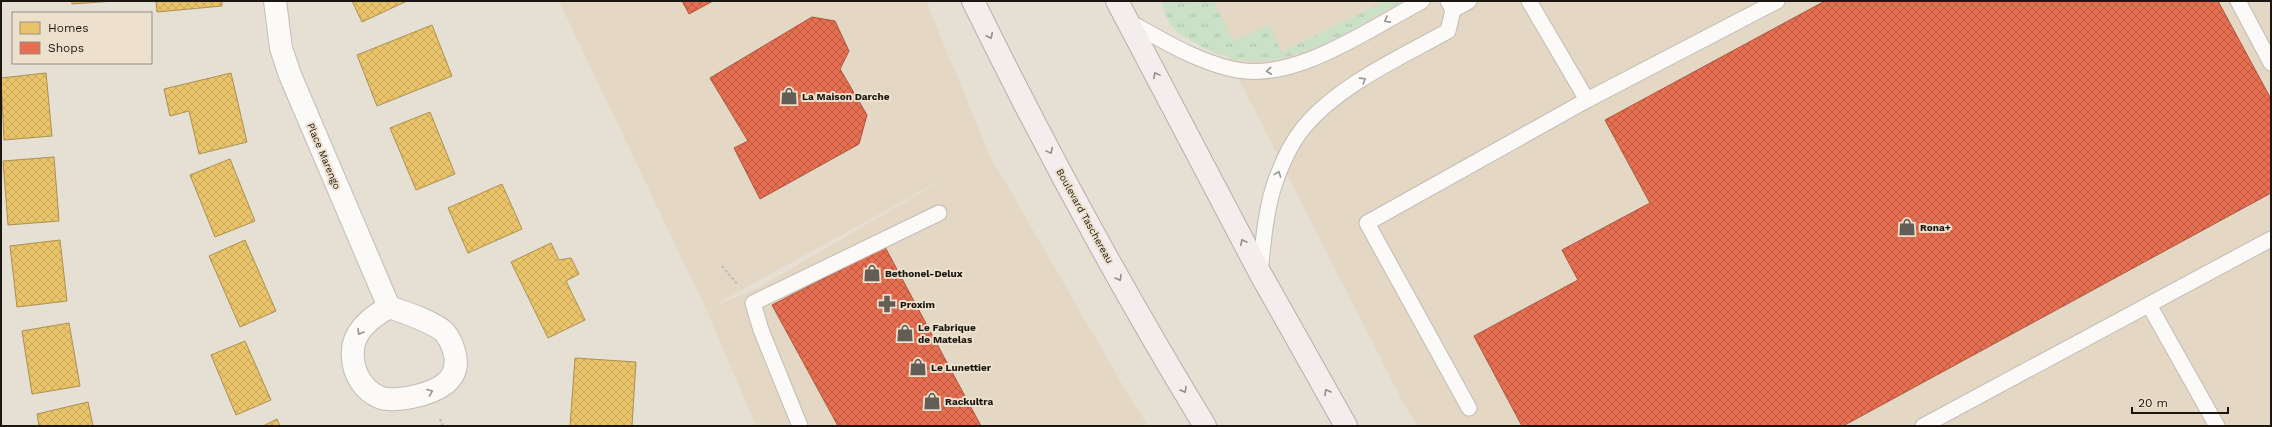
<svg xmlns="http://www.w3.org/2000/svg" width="2272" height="427" font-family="'Work Sans',sans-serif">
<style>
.built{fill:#e4d7c4;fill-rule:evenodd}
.grass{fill:url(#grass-tufts)}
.homes{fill:url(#homes-cross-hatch);stroke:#ab904f}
.shops{fill:url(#shops-cross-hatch);stroke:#aa553e}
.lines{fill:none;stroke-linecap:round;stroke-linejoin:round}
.lane-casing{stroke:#c2bcb4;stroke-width:17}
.street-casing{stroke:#c2bcb4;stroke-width:24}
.primary-casing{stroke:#bcaba9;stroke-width:24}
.path{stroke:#c3c1be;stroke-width:2.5;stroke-dasharray:3 2;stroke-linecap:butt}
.lane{stroke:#fbfaf9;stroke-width:15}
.street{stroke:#fbfaf9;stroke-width:22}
.primary{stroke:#f4eded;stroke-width:22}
.oneway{stroke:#969490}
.oneway2{stroke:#928d8a}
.labels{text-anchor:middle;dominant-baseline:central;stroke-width:4;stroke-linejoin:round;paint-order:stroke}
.poi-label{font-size:10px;font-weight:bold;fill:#1b1710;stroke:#ede0cd;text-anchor:start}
.street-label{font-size:10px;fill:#1b1710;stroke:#ede0cd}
</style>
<defs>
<pattern id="grass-tufts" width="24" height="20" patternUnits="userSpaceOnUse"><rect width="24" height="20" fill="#cae1c8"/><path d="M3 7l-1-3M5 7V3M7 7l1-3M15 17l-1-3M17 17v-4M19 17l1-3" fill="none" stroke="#adc0ab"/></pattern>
<pattern id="homes-cross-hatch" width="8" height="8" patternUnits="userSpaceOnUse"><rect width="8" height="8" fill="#e9c46a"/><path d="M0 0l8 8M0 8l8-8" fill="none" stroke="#c7a85b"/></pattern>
<pattern id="shops-cross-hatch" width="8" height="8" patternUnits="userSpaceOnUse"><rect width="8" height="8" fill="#e76f51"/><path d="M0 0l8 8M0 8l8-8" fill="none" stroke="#ba5a42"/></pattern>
</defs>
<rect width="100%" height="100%" fill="#e6dfd4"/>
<path class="built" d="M559 1H926L989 154 1129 396 1148 426H756L706 309ZM963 168 758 288 711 307Z
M1199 1H2271V426H1418L1405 406Z"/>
<path class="grass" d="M1160 1H1214L1233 41 1269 25 1282 52 1386 1H1403C1340 35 1272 87 1199 45 1192 40 1179 36 1174 29 1168 22 1164 9 1160 1Z"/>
<path class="homes" d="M72 1H115L72 4Z
M156 1H222V6L157 12Z
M352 1H407L362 22Z
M432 25 452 76 377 106 357 55Z
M46 73 52 136 4 140 1 78Z
M231 73 247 142 199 154 189 111 170 116 164 89Z
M430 112 455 174 416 190 390 128Z
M54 157 59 221 8 225 3 161Z
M230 159 255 221 215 237 190 175Z
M502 184 522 229 468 253 448 208Z
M60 240 67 301 17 307 10 246Z
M245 240 276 311 240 327 209 256Z
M551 243 559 260 571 258 579 274 566 281 585 320 548 338 511 262Z
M69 323 80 386 32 394 22 331Z
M245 341 271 400 236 415 211 355Z
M575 358 636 362 632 426H570Z
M88 402 93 426H39L37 414Z
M277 419 280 426H263Z"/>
<path class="shops" d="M682 1H713L689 14Z
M1825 1H2218L2271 99V193L1843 426H1522L1474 336 1578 280 1562 250 1650 203 1605 120Z
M812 17 835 21 849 51 840 69 867 115 859 144 760 199 734 148 748 141 710 78Z
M885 247 981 426H838L772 305Z"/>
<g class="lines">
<g class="lane-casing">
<path id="lane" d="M1529 1 1587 100
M2238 1 2271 63
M1453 10 1469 1
M1128 21C1162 40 1194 60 1232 69 1293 84 1369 29 1422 1
M1260 273C1263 245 1265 216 1273 189 1280 167 1290 144 1304 127 1339 85 1401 57 1448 31L1453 10 1448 1
M2149 305 2217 426
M1469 408 1367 223 1587 100 1777 1
M800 426 761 330 753 303 939 213
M1923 426 2271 239"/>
</g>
<g class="street-casing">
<path id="street" d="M275 1 281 48 290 75 389 307C406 313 426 319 442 330 448 335 452 344 454 351 463 381 436 392 412 397 402 399 388 401 379 397 363 390 354 374 353 358 350 333 370 318 389 307"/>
</g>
<g class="primary-casing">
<path id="primary" d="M973 1C1044 146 1121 288 1205 426
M1117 1 1260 273 1346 426"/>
</g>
<path class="path" d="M722 266 738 285
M440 419 443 426"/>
<use href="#lane" class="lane"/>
<use href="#street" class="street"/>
<use href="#primary" class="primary"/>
</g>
<defs><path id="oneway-chevron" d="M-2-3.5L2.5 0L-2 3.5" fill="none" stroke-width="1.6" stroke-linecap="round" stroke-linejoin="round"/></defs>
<g class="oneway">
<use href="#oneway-chevron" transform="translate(1387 20) rotate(152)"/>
<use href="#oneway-chevron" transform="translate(1269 71) rotate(174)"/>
<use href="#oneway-chevron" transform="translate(1363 80) rotate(-32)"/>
<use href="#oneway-chevron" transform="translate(1278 174) rotate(-70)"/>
<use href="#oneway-chevron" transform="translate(360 332) rotate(121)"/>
<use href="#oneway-chevron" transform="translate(430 392) rotate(-21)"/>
</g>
<g class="oneway2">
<use href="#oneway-chevron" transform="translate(990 36) rotate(64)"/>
<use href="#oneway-chevron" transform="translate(1156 75) rotate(-118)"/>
<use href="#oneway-chevron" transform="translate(1050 151) rotate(62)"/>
<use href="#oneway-chevron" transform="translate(1243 242) rotate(-118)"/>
<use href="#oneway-chevron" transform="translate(1119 278) rotate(60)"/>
<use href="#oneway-chevron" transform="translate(1184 390) rotate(59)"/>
<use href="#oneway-chevron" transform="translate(1327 392) rotate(-119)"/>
</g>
<defs>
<g id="shop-bare" transform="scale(1.38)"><path d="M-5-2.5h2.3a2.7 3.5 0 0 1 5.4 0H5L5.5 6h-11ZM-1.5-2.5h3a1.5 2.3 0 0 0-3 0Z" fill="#625d55" stroke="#ede0cd" stroke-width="2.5" paint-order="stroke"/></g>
<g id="pharmacy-bare" transform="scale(1.38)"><path d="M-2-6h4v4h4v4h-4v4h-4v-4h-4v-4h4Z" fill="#625d55" stroke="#ede0cd" stroke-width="2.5" paint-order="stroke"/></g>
</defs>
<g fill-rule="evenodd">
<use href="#shop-bare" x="789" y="96"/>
<use href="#shop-bare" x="1907" y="227"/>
<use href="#shop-bare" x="872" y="273"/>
<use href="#pharmacy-bare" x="887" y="304"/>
<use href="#shop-bare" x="905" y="333"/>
<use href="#shop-bare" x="918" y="367"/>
<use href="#shop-bare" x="932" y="401"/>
</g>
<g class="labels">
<g class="poi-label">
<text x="802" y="96">La Maison Darche</text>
<text x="1920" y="227">Rona+</text>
<text x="885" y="273">Bethonel-Delux</text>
<text x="900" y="304">Proxim</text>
<text x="918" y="327">Le Fabrique<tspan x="918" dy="12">de Matelas</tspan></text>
<text x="931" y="367">Le Lunettier</text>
<text x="945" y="401">Rackultra</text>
</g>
<g class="street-label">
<text transform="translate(324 156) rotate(67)">Place Marengo</text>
<text transform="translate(1085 216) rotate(61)">Boulevard Taschereau</text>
</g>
</g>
<rect width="2272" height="427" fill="none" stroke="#1b1710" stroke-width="4"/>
<rect x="12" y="12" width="140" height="52" fill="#ede0cd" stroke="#999081"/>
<rect x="20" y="22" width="20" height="12" fill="#e9c46a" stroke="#999081"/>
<text x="48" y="32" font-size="12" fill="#1b1710">Homes</text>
<rect x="20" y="42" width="20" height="12" fill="#e76f51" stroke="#999081"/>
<text x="48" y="52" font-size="12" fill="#1b1710">Shops</text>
<path d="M2132 407v6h96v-6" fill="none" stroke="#1b1710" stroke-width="2"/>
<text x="2138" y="407" font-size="12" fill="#1b1710" stroke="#ede0cd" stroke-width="3" paint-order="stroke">20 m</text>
</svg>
